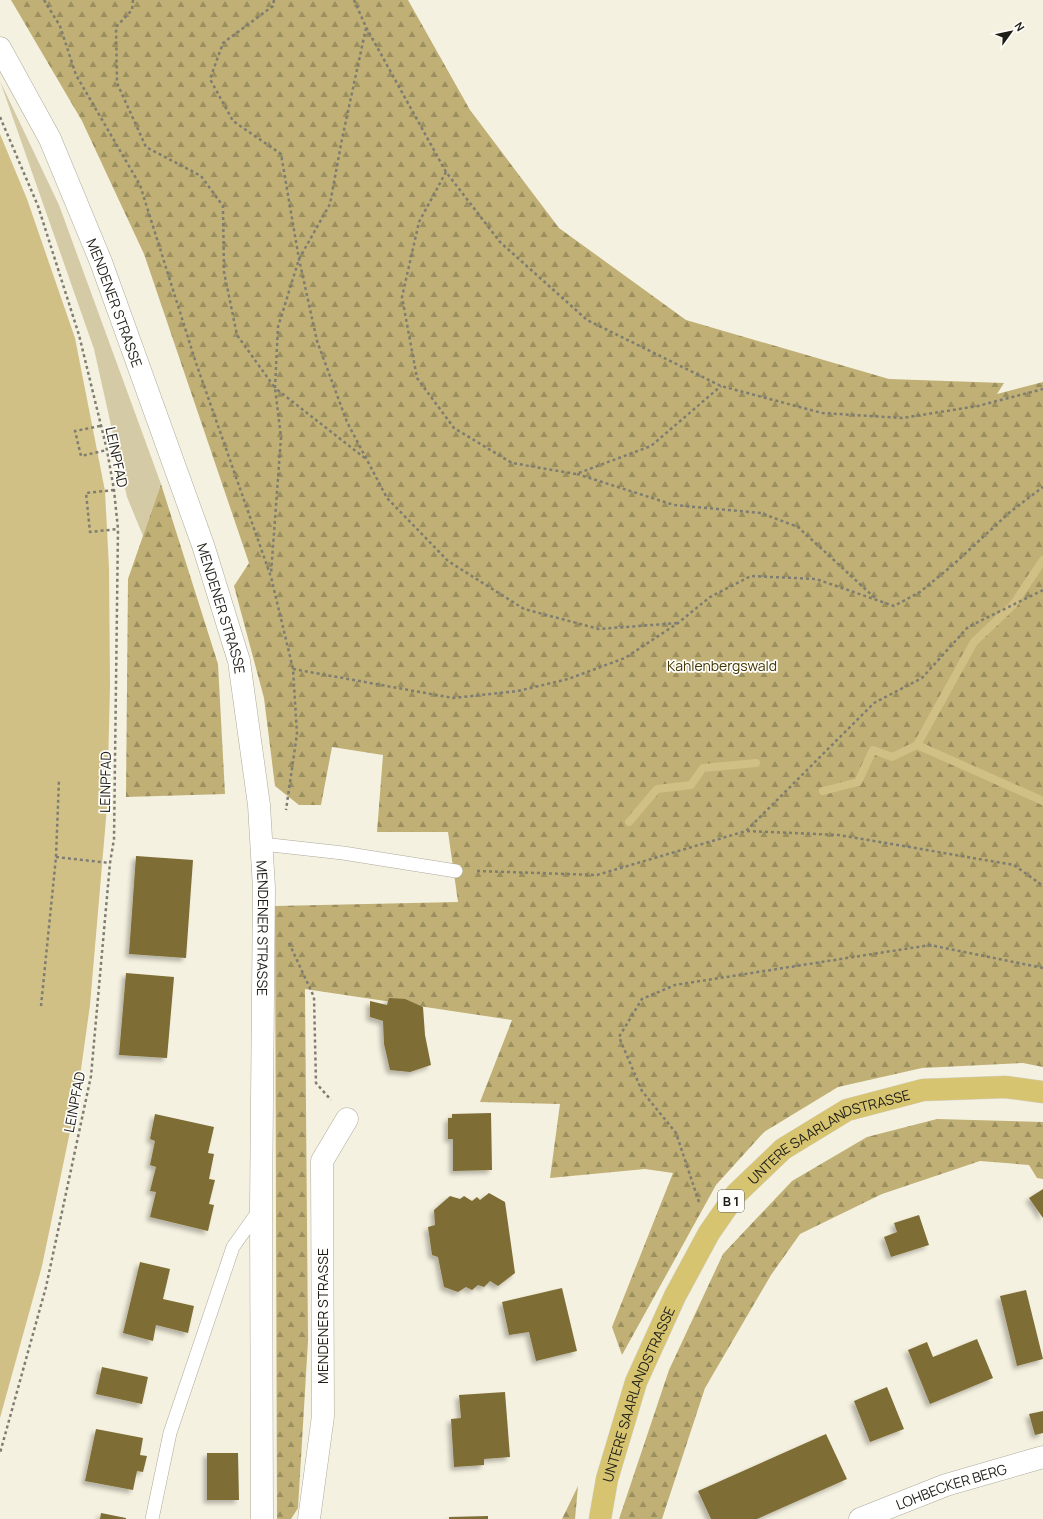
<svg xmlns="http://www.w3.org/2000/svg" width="1043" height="1519" font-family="Manrope,sans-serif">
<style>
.green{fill:#d5caa6}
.forest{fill:url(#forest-firs)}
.water{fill:#d1c085}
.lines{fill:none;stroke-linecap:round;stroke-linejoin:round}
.stream{stroke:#d1c085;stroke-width:8}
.building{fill:#7e6e35;filter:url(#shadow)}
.service-casing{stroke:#ada99a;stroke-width:14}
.minor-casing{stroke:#ada99a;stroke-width:23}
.tertiary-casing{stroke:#ada99a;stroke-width:23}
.primary-casing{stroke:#d6d6d5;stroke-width:23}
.path{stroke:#7f7d72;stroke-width:2.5;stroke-dasharray:3 3;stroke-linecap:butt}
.service{stroke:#fff;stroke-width:13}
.minor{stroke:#fff;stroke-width:22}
.tertiary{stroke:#fff;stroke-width:22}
.primary{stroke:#d7c471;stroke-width:22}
.labels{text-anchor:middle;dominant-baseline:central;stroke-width:3.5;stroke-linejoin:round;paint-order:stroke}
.shield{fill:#fffefa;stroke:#62605b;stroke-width:1}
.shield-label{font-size:13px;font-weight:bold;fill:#1e1d17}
.street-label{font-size:14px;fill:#1e1d17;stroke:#fffefa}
.park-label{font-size:14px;fill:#423604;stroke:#fffefa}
</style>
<defs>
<pattern id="forest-firs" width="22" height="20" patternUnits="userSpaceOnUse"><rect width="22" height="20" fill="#c0b075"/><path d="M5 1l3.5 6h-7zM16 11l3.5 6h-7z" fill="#9b8f5f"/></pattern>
<filter id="shadow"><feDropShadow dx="-3.5" dy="3.5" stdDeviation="2" flood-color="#0004"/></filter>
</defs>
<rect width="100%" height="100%" fill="#f5f1e0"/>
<path class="green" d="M0 81 59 205 161 484 143 536 127 497 94 349Z"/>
<path class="forest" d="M11 0H408L470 110 559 228 686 320 889 379 1004 383 997 394 1043 382V1067L1023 1063 922 1068 838 1087 764 1132 716 1185 622 1355 612 1327 673 1173 645 1169 550 1178 560 1104 480 1102 512 1020 305 989 308 1341 298 1508 291 1519H277L275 906 458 902 448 832H377L383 755 332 747 321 805H299L275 786 264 698 234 586 249 563 144 254 82 121Z
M161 484 218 664 225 794 126 797 128 579Z
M937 1119 1043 1122V1179L1037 1178 1029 1165 980 1161 882 1194 800 1234 771 1275 705 1388 662 1519H619L669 1370 723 1254 792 1181 867 1137Z
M578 1486 575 1519H562Z"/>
<path class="water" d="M0 134 27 199 75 338 105 491 109 568 110 686 107 807 90 1005 77 1098 42 1266 0 1418Z"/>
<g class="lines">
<path class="stream" d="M917 745 1043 801
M823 791 858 782 873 750 892 757 917 745 974 642 1013 605 1043 560
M629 822 657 789 691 785 703 768 756 763"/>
</g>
<path class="building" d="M136 856 193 860 186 958 129 954Z
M126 973 174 977 167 1058 119 1055Z
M389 998 405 999 423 1007 425 1035 431 1065 410 1072 390 1070 384 1044 383 1021 370 1017V1001L387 1005Z
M491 1113 492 1170 453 1171V1139H448V1118H452V1114Z
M155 1114 214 1127 208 1153 214 1154 209 1179 215 1180 209 1204 214 1205 208 1231 150 1217 156 1192 150 1191 156 1167 150 1165 155 1141 150 1139Z
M1043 1189V1218L1029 1198Z
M489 1193 505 1202 515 1273 498 1286 490 1281 484 1287 478 1285 472 1290 466 1287 458 1292 444 1287 438 1257 432 1255 428 1227 435 1225 434 1210 450 1196 460 1199 464 1196 472 1201 477 1197 480 1200Z
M919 1215 929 1245 891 1257 884 1237 897 1232 894 1223Z
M140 1262 170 1269 163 1299 194 1306 188 1333 156 1325 153 1341 123 1333Z
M562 1288 577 1351 536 1361 529 1332 509 1335 502 1302Z
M1026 1290 1043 1359 1017 1366 1000 1296Z
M977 1339 993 1378 930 1404 908 1350 927 1342 933 1357Z
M102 1367 148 1377 142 1404 96 1394Z
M887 1387 904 1429 870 1442 854 1401Z
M505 1392 510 1457 484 1459V1465L454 1467 451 1419 461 1418 459 1395Z
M1043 1411V1433L1035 1435 1029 1414Z
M96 1429 143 1438 140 1455 147 1456 143 1472 137 1471 133 1490 85 1481Z
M826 1434 847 1479 757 1519H711L698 1491Z
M207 1453H238L239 1500H207Z
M101 1513 126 1518V1519H100Z
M488 1516V1519H449V1517Z"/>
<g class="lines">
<g class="service-casing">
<path id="service" d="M262 844 343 853 456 871
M152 1519 170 1433 233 1247 260 1209"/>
</g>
<g class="minor-casing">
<g id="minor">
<path d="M309 1519 323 1416 322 1161 347 1119"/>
<path id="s1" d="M860 1519 946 1485 1043 1457"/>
</g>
</g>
<g class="tertiary-casing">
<g id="tertiary">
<path id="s2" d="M0 48 50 139 101 262 203 545 239 661 259 805 264 888 261 1207 262 1519"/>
</g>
</g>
<g class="primary-casing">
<g id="primary">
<path id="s3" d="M600 1519 607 1479 636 1382 675 1296 709 1233 736 1194 783 1149 847 1110 923 1090 1005 1087 1043 1092"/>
</g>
</g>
<path class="path" d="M44 0 60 26 76 75 140 185 196 363 271 577 293 669 297 734 286 810
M133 0 132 10 116 27 117 83 146 147 201 176 223 206 224 272 237 335 275 388 281 437 271 574
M274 0 273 6 223 43 210 79 233 121 281 154 299 259 317 341 347 422 387 498 448 561 524 609 599 629 678 623
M354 0 366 27 446 172 500 242 587 320 721 386 822 413 902 418 978 406 1043 389
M366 28 342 139 330 204 299 259 278 327 275 388 366 459
M0 117 38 206 79 335 107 450 114 490 118 529 114 839 110 863 91 1076 46 1287 0 1453
M446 172 419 222 402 297 417 378 454 428 512 463 576 474 651 446 721 386
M100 426 75 431 81 456 107 450
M577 474 674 505 761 513 798 527 875 598
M114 490 86 493 90 532 118 529
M293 669 453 698 518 691 568 679 625 658 678 623 710 597 751 576 816 579 894 606 920 592 954 564 1010 512 1043 487
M747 831 839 835 1014 865 1043 886
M56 857 110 863
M477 871 597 875 746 831 874 703 922 678 968 627 1043 590
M289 943 314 997 316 1083 331 1100
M41 1006 56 857 59 779
M699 1202 676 1133 642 1091 619 1037 642 999 675 985 930 945 1043 968"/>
<use href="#service" class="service"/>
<use href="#minor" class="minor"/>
<use href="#tertiary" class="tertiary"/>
<use href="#primary" class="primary"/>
</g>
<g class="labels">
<rect class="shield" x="718" y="1190" width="26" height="22" rx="3"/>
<g class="shield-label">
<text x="731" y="1201">B 1</text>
</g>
<g class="street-label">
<text stroke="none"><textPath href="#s2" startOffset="280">MENDENER STRASSE</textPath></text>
<text transform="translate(117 457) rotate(78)">LEINPFAD</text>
<text stroke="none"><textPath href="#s2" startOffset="604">MENDENER STRASSE</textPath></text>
<text transform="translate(105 782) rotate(-89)">LEINPFAD</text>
<text stroke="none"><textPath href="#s2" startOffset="928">MENDENER STRASSE</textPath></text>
<text transform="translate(74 1102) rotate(-79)">LEINPFAD</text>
<text stroke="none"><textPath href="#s3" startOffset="467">UNTERE SAARLANDSTRASSE</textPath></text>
<text transform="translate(322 1316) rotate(-90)">MENDENER STRASSE</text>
<text stroke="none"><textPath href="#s3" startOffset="131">UNTERE SAARLANDSTRASSE</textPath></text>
<text stroke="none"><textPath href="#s1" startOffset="97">LOHBECKER BERG</textPath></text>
</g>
<g class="park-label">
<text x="722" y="665">Kahlenbergswald</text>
</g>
</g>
<g transform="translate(1011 32) rotate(57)" stroke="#fffefa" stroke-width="3" paint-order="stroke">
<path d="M0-3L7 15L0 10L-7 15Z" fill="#1e1d17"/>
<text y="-6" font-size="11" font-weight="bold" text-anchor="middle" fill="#1e1d17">N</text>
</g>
</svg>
